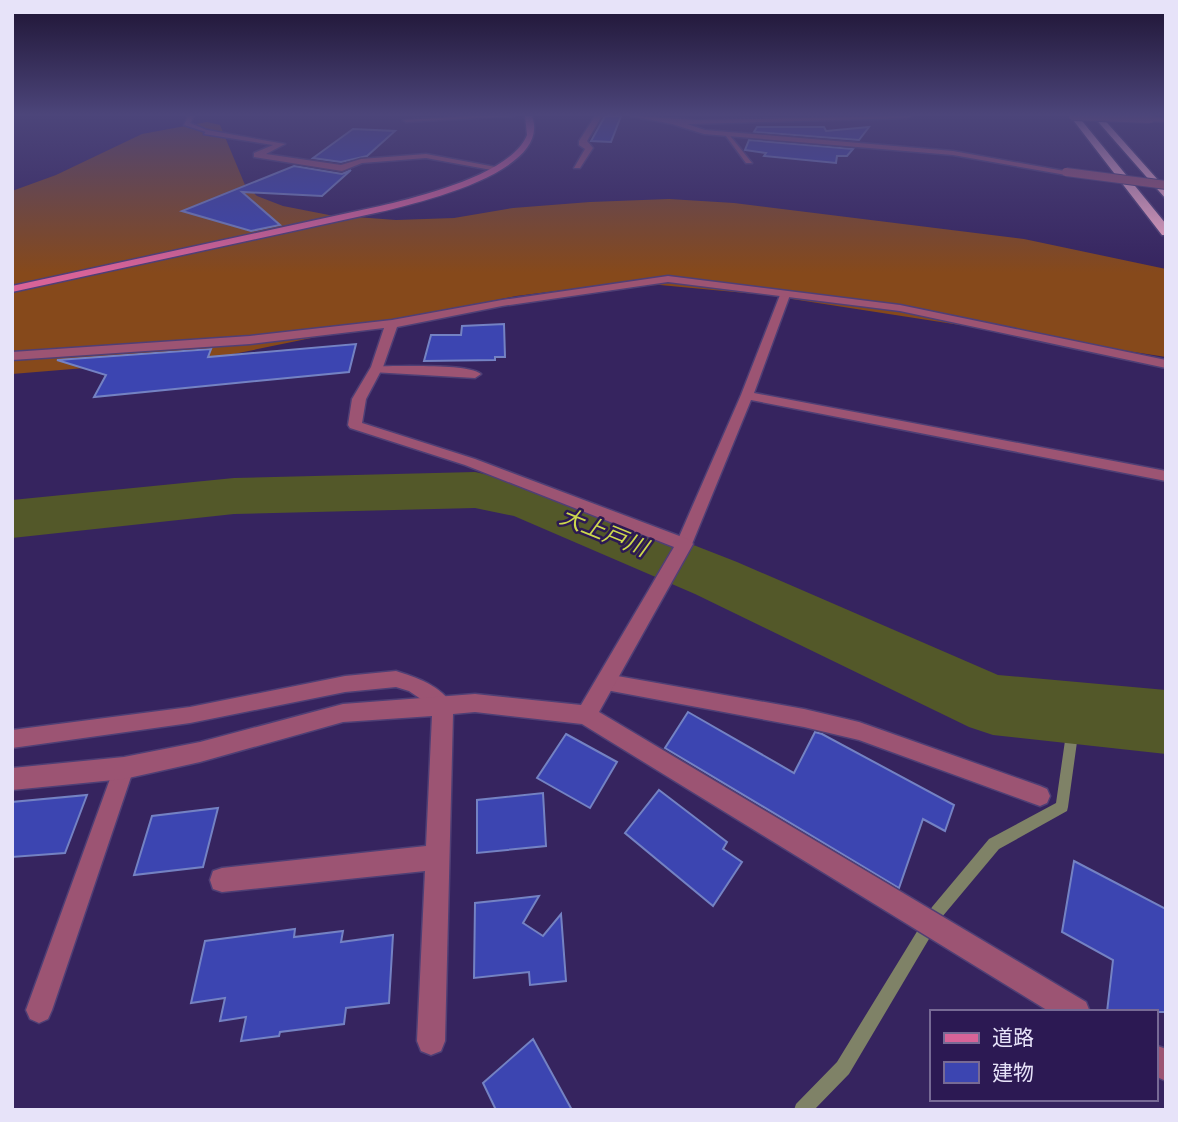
<svg xmlns="http://www.w3.org/2000/svg" width="1178" height="1122" font-family="Rubik,'Noto Sans JP',sans-serif">
<style>
.forest{fill:#86491b}
.lines{fill:none;stroke-linecap:round;stroke-linejoin:round}
.stream{fill:#7f8267;fill-rule:evenodd}
.river{fill:#535829;fill-rule:evenodd}
.building{fill:#3c45b1;stroke:#7482c3;stroke-width:2}
.lane-casing{stroke:#4f3f75;stroke-width:3}
.street-casing{stroke:#4f3f75;stroke-width:3}
.secondary-casing{stroke:#4f3f75;stroke-width:3}
.highway-casing{stroke:#4f3f75;stroke-width:3}
.lane{fill:#9c5473;fill-rule:evenodd}
.street{fill:#9c5473;fill-rule:evenodd}
.secondary{fill:#d76398;fill-rule:evenodd}
.highway{fill:#f2aac7;fill-rule:evenodd}
.street-bridge-casing{stroke:#4f3f75;stroke-width:10;stroke-linecap:butt}
.street-bridge{stroke:#9c5473;stroke-width:8}
.labels{text-anchor:middle;dominant-baseline:central;stroke-width:5;stroke-linejoin:round;paint-order:stroke}
.water-label{font-size:23px;font-style:italic;fill:#cdd84d;stroke:#2c1953}
</style>
<rect width="100%" height="100%" fill="#36245f"/>
<path class="forest" d="M207 122 220 125 245 185 257 196 283 206 329 215 396 220 454 218 513 208 590 202 669 199 734 203 1024 239 1166 269V357L766 295 660 285 589 287 516 296 219 357 12 374V191L56 175 142 134Z"/>
<g class="lines">
<path class="stream" d="M1075 708 1079 709 1081 713 1068 807 1067 811 999 849 942 917 849 1074 814 1110H794L796 1104 837 1062 932 907 989 839 1056 803 1069 713 1071 709Z"/>
<path class="river" d="M475 472 545 487 737 562 998 675 1166 690V754L993 735 969 727 695 594 514 516 475 508 234 514 12 538V500L234 478Z"/>
</g>
<path class="building" d="M605 116H621L611 142 591 141Z
M757 127H824L826 131 869 127 859 140 754 132Z
M353 129 395 131 367 156 341 162 313 158Z
M749 140 853 149 847 156H837L836 163 764 156 766 153 745 150Z
M294 166 342 174 351 170 322 196 242 192 280 225 251 231 182 211Z
M504 324 505 357H495V360L424 361 431 335H461L462 326Z
M356 344 349 372 94 397 106 375 57 360 211 349 208 357Z
M688 712 794 773 815 732 822 734 954 805 945 831 923 819 899 888 665 748Z
M566 734 617 762 590 808 537 778Z
M659 790 727 842 723 849 742 862 713 906 625 833Z
M543 793 546 846 477 853V800Z
M87 795 65 853 12 857V802Z
M218 808 203 867 134 875 152 816Z
M1074 861 1166 909V1012H1107L1113 960 1062 932Z
M539 896 523 923 543 936 561 914 566 981 530 985 529 972 474 978 475 903Z
M295 929 294 937 343 931 341 942 393 935 389 1003 346 1008 344 1024 280 1032 279 1036 241 1041 246 1017 220 1021 225 998 191 1003 205 941Z
M533 1039 572 1110H496L483 1083Z"/>
<g class="lines">
<g class="lane-casing">
<path id="lane" d="M188 116H194L190 123 209 131V133L184 125Z
M472 116H514L406 122 403 120Z
M723 132H727L752 163H746Z
M785 292 790 295 754 393 1166 471V481L751 400 692 544 689 548H679L676 544 741 395 780 295Z
M376 366C398 367 466 363 481 374L475 378 372 372V368Z
M396 671C415 677 443 686 452 706L450 712 443 714 409 691 396 687 345 692 190 723 12 748V730L190 707 345 676Z
M606 674 804 709 859 722 1040 786 1047 789 1050 796 1047 803 1040 806 859 740 804 727 606 690 600 688 597 682 600 676Z
M124 758 131 761 134 768 52 1010 48 1019 39 1023 30 1019 26 1010 114 768 117 761Z"/>
</g>
<g class="street-casing">
<path id="street" d="M595 116H602L587 141 593 148 580 168H574L585 149 579 145V141Z
M630 116 697 120 911 116 908 118 687 124 705 130 953 151 1070 172 1066 175 953 155 704 134 672 124Z
M1150 117 1166 118V122L1147 121Z
M207 130 285 144 266 154 341 165 361 159 426 154 501 168 497 171 426 158 362 163 342 171 254 157V153L273 145 204 134Z
M668 276 900 305 1166 360V368L900 311 668 282 502 306 397 327 383 367 366 399 362 423 475 459 690 540 693 544 599 712 1086 1002 1090 1012H1050L582 724 475 712 453 714 445 1041 441 1051 431 1055 421 1051 417 1041 425 871 222 892 213 889 210 880 213 871 222 868 426 846 432 716 343 722 200 762 124 779 12 790V768L124 757 200 742 343 704 475 694 581 705 674 547 465 465 350 428 348 425 352 399 371 367 384 328 250 344 12 360V352L250 336 392 320 502 300Z
M1155 1045 1166 1049V1081L1155 1076Z"/>
</g>
<g class="secondary-casing">
<path id="secondary" d="M525 116H532C553 172 417 203 380 212L12 292V286L380 206C418 197 512 174 527 135Z"/>
</g>
<g class="highway-casing">
<path id="highway" d="M1070 116H1078L1166 224V235H1162Z
M1093 116H1101L1166 189V199Z"/>
</g>
<use href="#lane" class="lane"/>
<use href="#street" class="street"/>
<use href="#secondary" class="secondary"/>
<use href="#highway" class="highway"/>
<g class="street-bridge-casing">
<path id="street-bridge" d="M1073 116 1150 119
M1066 172 1166 185"/>
</g>
<use href="#street-bridge" class="street-bridge"/>
</g>
<linearGradient id="sky" x2="0" y2="1"><stop stop-color="#1e1434"/><stop offset="0.42" stop-color="#4c457a"/><stop offset="1" stop-color="#4c457a" stop-opacity="0"/></linearGradient>
<rect width="1178" height="273" fill="url(#sky)"/>
<g class="labels">
<g class="water-label">
<text transform="translate(604 532) rotate(22)">大上戸川</text>
</g>
</g>
<rect width="1178" height="1122" fill="none" stroke="#e7e3f9" stroke-width="28"/>
<rect x="930" y="1010" width="228" height="91" fill="#2c1953" stroke="#776a95" stroke-width="2"/>
<rect x="944" y="1033" width="35" height="10" fill="#d76398" stroke="#776a95" stroke-width="2"/>
<text x="992" y="1045" font-size="21" fill="#e7e3f9">道路</text>
<rect x="944" y="1062" width="35" height="21" fill="#3c45b1" stroke="#776a95" stroke-width="2"/>
<text x="992" y="1080" font-size="21" fill="#e7e3f9">建物</text>
</svg>
